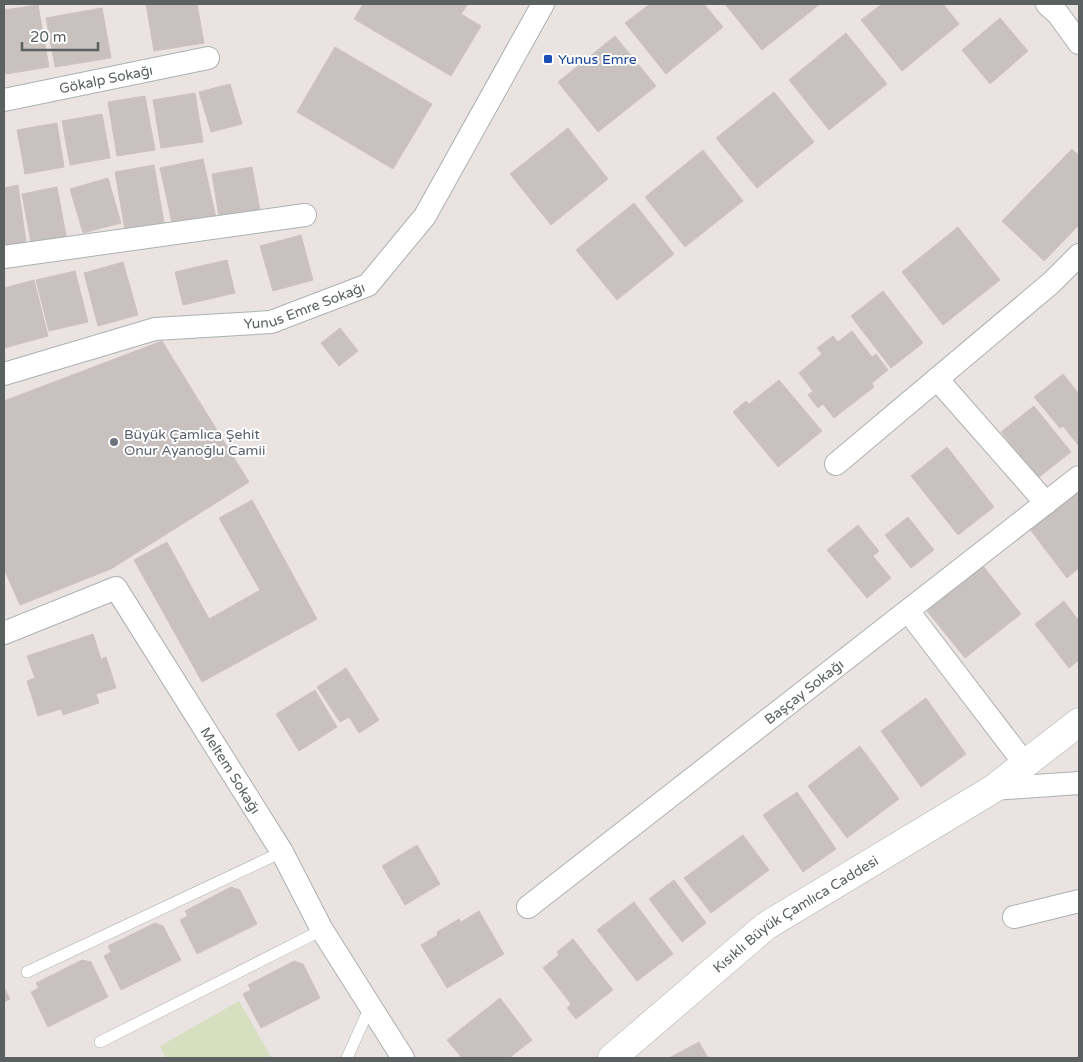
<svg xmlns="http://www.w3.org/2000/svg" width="1083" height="1062" font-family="'Varela Round',sans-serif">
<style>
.green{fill:#d6e0c0}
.building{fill:#c9c0c0;stroke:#cfc1c1}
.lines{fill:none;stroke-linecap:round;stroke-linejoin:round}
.lane-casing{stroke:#abb1b1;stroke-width:12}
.street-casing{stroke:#abb1b1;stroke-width:24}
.secondary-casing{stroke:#aab2b0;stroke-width:29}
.lane{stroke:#fff;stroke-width:11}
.street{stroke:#fff;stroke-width:22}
.secondary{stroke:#fff;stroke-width:28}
.transit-dot{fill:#1a4fb4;stroke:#fff;stroke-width:2}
.worship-dot{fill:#6b7280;stroke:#fff;stroke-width:2}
.labels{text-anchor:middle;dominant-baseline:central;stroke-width:4;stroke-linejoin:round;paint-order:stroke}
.transit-label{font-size:14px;fill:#164399;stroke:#fff;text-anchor:start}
.street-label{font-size:14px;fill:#5a6160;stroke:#fff}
.worship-label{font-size:14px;fill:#5b616d;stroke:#fff;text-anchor:start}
</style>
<rect width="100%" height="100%" fill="#ebe3e2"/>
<path class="green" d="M239 1001 272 1058H166L160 1046Z"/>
<path class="building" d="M146 4H197L204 43 154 51Z
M363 4H468L461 14 481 26 451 76 354 19Z
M650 4H704L723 27 666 74 625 23Z
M725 4H820L762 50Z
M882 4H943L959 24 902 71 861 20Z
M38 5 49 67 6 74 4 61V10Z
M102 8 111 58 55 67 46 18Z
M1000 18 1028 51 990 84 962 50Z
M846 33 887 84 829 130 789 80Z
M615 36 656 86 598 132 558 82Z
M335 47 432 104 393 169 297 112Z
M230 84 242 124 211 132 199 92Z
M774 92 814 142 757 188 716 138Z
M195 93 203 142 161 148 153 100Z
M145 96 155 150 117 156 108 102Z
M102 114 110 158 70 165 62 121Z
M57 123 64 167 25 174 17 130Z
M568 128 608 179 551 225 510 174Z
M1072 149 1079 156V225L1044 261 1002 221Z
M703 150 743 201 685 247 645 197Z
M203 159 216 218 173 227 160 168Z
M154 165 164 223 125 230 115 172Z
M252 167 261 216 220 223 212 174Z
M108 178 121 223 83 233 70 189Z
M18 185 27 249 4 253V188Z
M57 187 67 241 32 248 22 194Z
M634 203 674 254 617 300 576 250Z
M958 227 1000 280 943 325 902 272Z
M301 235 313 280 273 291 260 246Z
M227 260 235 293 183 305 175 272Z
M123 262 138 315 98 326 84 273Z
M75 271 88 322 49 331 36 280Z
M34 280 48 336 4 348V288Z
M883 291 923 343 891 368 851 316Z
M340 328 358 351 339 366 321 343Z
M852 331 872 357 876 354 888 370 872 383 874 387 834 418 823 404 818 408 808 395 813 391 799 373 822 354 817 348 833 336 838 342Z
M162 341 249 482 111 569 20 605 4 569V401Z
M1063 374 1079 394V446L1063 426 1060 428 1034 397Z
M779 380 822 431 778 467 733 412 746 401 749 404Z
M1034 406 1071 452 1038 478 1001 432Z
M947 447 994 507 958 535 911 476Z
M1079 489V568L1067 578 1029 528Z
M252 500 317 619 202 682 134 560 167 542 209 619 260 590 219 518Z
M908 517 934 550 911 568 885 535Z
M858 525 879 551 873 556 891 578 867 598 827 550Z
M983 566 1021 614 965 658 927 611Z
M1064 601 1079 621V660L1069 668 1035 624Z
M93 634 101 659 106 657 116 688 96 694 99 703 63 715 61 709 38 716 27 681 35 678 27 656Z
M346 668 379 720 359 733 349 717 340 722 317 687Z
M315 690 337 727 299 751 276 714Z
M926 698 966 754 921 787 881 731Z
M860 746 899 799 847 838 808 786Z
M797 792 836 849 803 872 763 815Z
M743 835 769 870 711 913 684 878Z
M417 845 440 884 405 905 382 866Z
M674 880 706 923 682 942 649 899Z
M231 887 240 890 257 924 197 954 180 920 188 916 185 911Z
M634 902 673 954 637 981 597 930Z
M479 911 504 954 447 988 421 945 438 935 437 932 459 919 461 922Z
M155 923 163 926 181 960 121 990 104 956 111 952 108 946Z
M573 939 613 990 576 1019 567 1008 571 1004 543 968 559 955 557 952Z
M82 960 91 962 108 997 48 1027 31 992 39 988 36 983Z
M294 961 303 964 320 998 261 1028 243 994 251 990 248 985Z
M4 987 10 999 4 1002Z
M500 998 532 1040 509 1058H462L447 1040Z
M699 1042 708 1058H669Z"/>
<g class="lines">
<g class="lane-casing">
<path id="lane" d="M27 972 282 852
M100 1042 322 930
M347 1058 370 1007"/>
</g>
<g class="street-casing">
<g id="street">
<path d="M1047 4 1058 14 1079 43"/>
<path id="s1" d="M4 100 208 58"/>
<path d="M4 257 305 215"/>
<path id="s2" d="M4 374 155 329 271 322 368 285 425 216 543 4"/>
<path d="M937 379 1046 503"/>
<path d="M836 464 1051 283 1079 255"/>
<path d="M908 611 1025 764"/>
<path id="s3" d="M4 633 116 588 282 852 322 930 403 1058"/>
<path d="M993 789 1079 783"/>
<path id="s4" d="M528 907 1079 477"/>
<path d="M1014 917 1079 901"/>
</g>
</g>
<g class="secondary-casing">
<g id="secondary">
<path id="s5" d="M612 1058 766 926 993 789 1079 722"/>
</g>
</g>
<use href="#lane" class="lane"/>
<use href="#street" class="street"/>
<use href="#secondary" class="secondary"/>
</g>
<rect class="transit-dot" x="543" y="54" width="10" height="10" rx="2.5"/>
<circle class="worship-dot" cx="114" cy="442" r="5"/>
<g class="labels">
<g class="transit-label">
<text x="558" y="59">Yunus Emre</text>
</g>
<g class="street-label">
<text stroke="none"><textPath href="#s1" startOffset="104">Gökalp Sokağı</textPath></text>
<text stroke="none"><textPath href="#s2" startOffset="310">Yunus Emre Sokağı</textPath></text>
<text stroke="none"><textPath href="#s4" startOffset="350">Başçay Sokağı</textPath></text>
<text stroke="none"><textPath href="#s3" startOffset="336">Meltem Sokağı</textPath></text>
<text stroke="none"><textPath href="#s5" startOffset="234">Kısıklı Büyük Çamlıca Caddesi</textPath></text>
</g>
<g class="worship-label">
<text x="124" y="434">Büyük Çamlıca Şehit<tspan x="124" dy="16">Onur Ayanoğlu Camii</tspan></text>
</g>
</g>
<rect width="1083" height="1062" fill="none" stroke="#5a6160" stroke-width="10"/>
<path d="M22 42v8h76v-8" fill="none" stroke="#5a6160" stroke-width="2.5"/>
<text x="30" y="42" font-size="15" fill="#5a6160" stroke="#ffffff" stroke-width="4" paint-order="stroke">20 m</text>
</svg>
